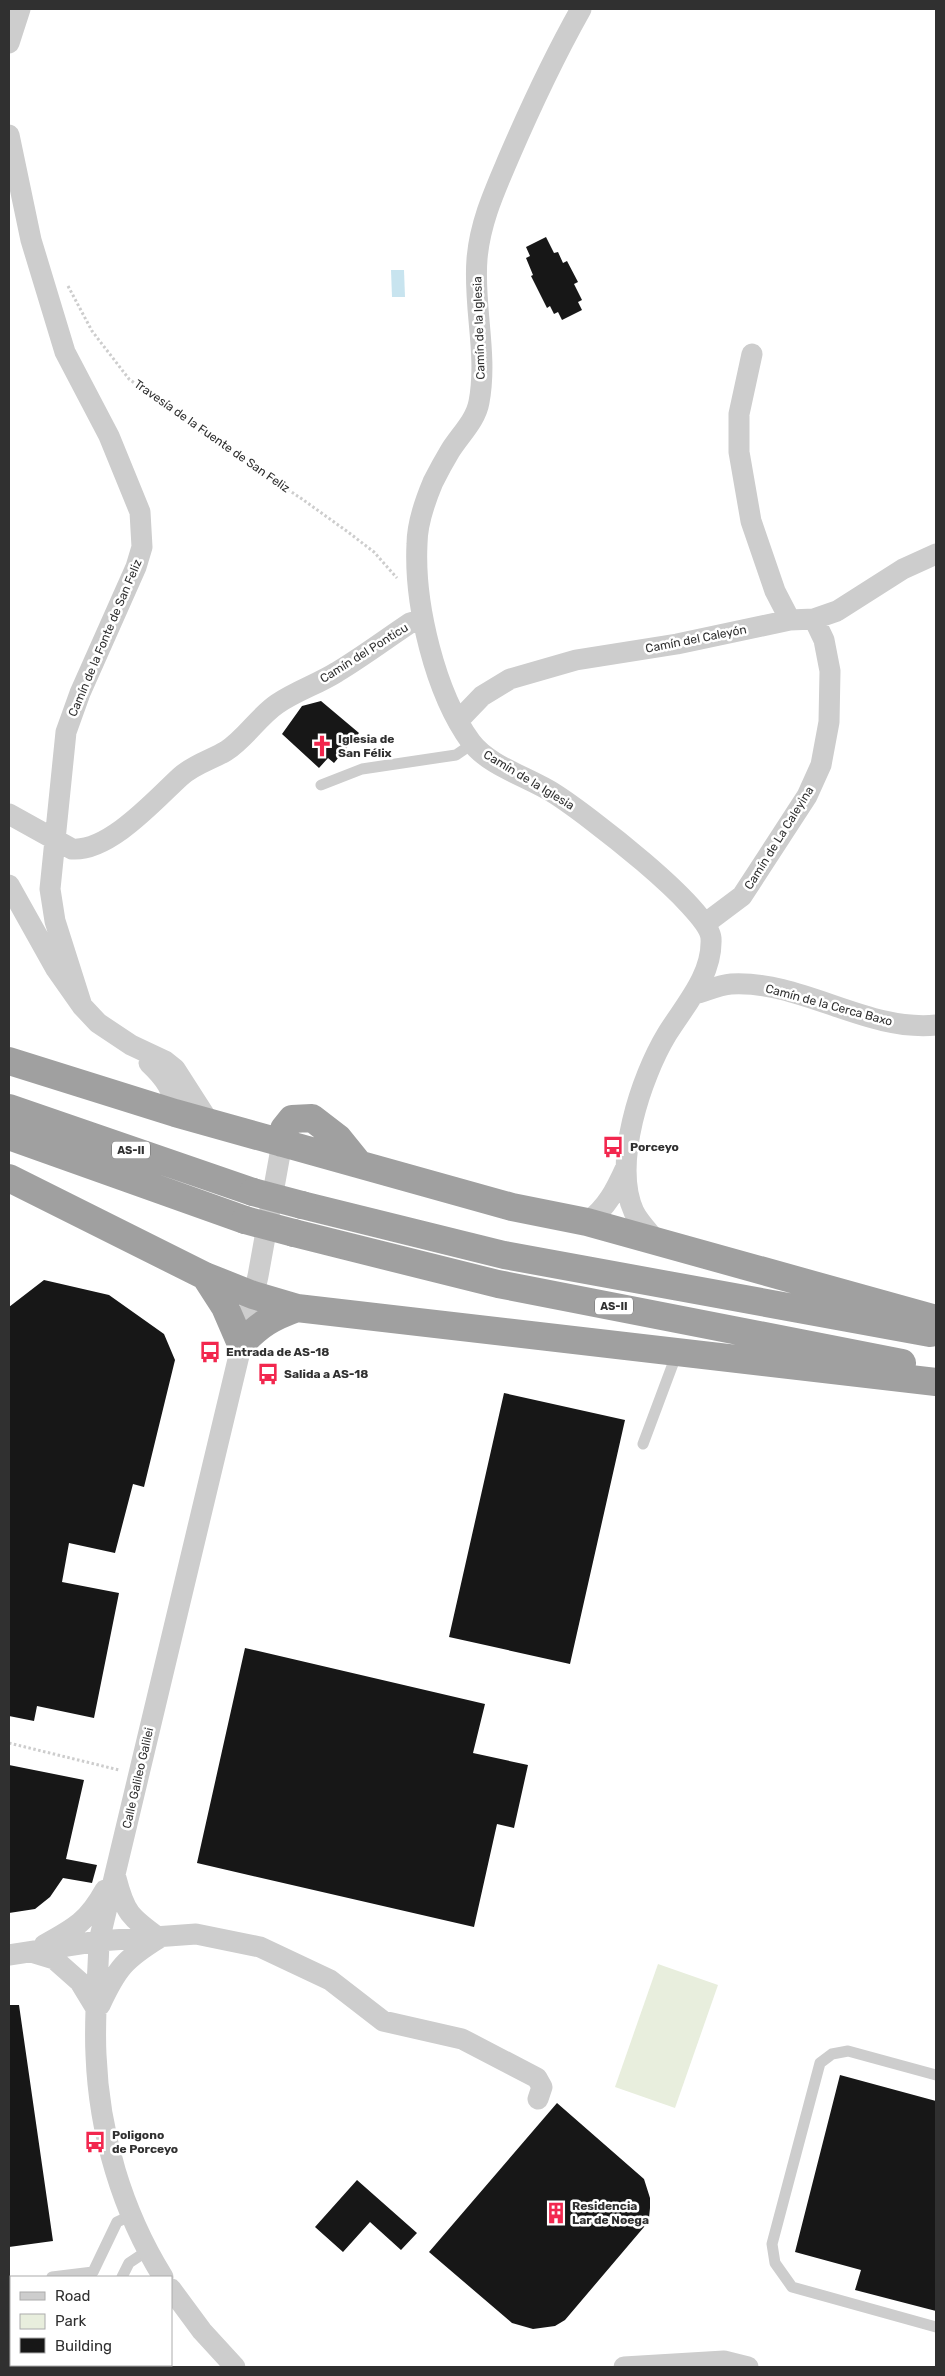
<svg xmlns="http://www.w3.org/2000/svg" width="945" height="2376" font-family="Rubik,sans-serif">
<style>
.green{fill:#e8eedd}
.water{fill:#c8e4ef}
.building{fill:#171717}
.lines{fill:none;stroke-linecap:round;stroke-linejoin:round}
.path{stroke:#cdcdcd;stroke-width:3;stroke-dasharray:2.5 2.5;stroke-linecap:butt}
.service{stroke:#cdcdcd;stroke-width:11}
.minor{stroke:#cdcdcd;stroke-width:21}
.trunk{stroke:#a0a0a0;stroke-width:28}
.trunk-bridge{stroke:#a0a0a0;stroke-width:28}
.labels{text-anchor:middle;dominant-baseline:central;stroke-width:5;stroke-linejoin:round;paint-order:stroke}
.shield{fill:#fff;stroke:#6e6e6e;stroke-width:1}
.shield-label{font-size:11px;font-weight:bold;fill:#303030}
.street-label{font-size:12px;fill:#303030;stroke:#fff}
.poi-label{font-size:12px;font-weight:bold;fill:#303030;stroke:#fff;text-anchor:start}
</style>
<rect width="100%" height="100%" fill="#fff"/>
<path class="green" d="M658 1964 718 1985 675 2108 615 2087Z"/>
<path class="water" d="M391 270H404L405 297H392Z"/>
<path class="building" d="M546 237 554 253 558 252 563 263 567 261 578 282 574 284 582 300 578 302 582 310 562 320 558 312 554 314 550 306 547 308 531 276 533 275 526 258 530 256 526 247Z
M321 701 359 733 334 763 328 758 319 768 282 734 302 706Z
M44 1280 109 1295 164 1334 175 1360 144 1487 133 1484 115 1553 69 1543 62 1582 119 1593 94 1718 37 1706 34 1721 9 1716V1307Z
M504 1393 625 1420 570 1664 449 1637Z
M245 1648 485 1704 473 1753 528 1765 514 1828 497 1824 474 1927 197 1863Z
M9 1765 84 1780 66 1859 97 1865 92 1883 63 1878 50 1897 35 1909 9 1913Z
M9 2005H19L53 2241 9 2247Z
M840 2075 936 2101V2311L855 2290 861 2270 795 2252Z
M557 2103 644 2179 650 2198V2208L649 2218 644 2227 565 2320 555 2326 533 2329 512 2323 429 2252Z
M357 2180 417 2233 401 2250 370 2222 343 2252 315 2227Z"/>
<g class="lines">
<path class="path" d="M68 286 92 331 129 379 193 426 302 499 348 532 374 552 397 578
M9 1743 119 1770"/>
<path class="service" d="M321 785 362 769 456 755 472 744
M643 1444 677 1353
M936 2075 848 2051 832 2054 820 2063 772 2244 775 2263 792 2287 936 2327
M52 2277 93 2272 117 2222 130 2216
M122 2277 129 2263 147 2251
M9 2283H11
M81 2367 82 2365"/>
<path class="minor" d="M581 9C554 57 531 106 509 157 495 190 480 222 477 259 473 306 488 354 479 402 476 420 460 435 450 451 444 461 438 472 433 482 425 501 417 523 417 544 414 604 435 693 471 742 490 767 529 777 555 794 585 813 709 908 711 938 713 975 685 1005 667 1034 641 1077 612 1164 634 1212 639 1222 649 1232 656 1241
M9 43 20 9
M9 135 31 240 65 352 109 436 140 512 142 547 136 567 80 693 66 732 50 889 55 921 82 1006
M752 354 739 414V452L751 521 775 591 790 620
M458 721 482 696 510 679 576 660 677 644 790 620 814 619 837 611 903 569 936 554
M9 814 72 849C109 852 155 800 180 777 194 764 211 760 226 751 246 738 258 717 277 704 296 691 318 684 337 672 362 657 386 639 410 623L423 619
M9 885 56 969 82 1006 98 1023 131 1045 165 1061 175 1069 209 1122
M706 923 742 896 807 796 821 765 829 722 830 671 824 640 814 619
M694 994C706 991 719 985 731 984 802 980 866 1032 936 1025
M149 1063C164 1077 175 1091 175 1113
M587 1222C607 1208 616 1189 626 1167
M116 1878C125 1913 130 1917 159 1938
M44 1945C75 1928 88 1921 105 1890
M31 1952 54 1959 80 1982 97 2010
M9 1955 99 1941 196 1934 260 1947 330 1980 383 2021 462 2039 537 2078 542 2087 538 2099
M100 2005C117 1968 125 1959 159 1938
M163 2277C122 2211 99 2133 96 2055 94 2017 98 1979 99 1941L258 1276 282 1143
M171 2289 202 2331 235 2367
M624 2367 724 2361 748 2367"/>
<path class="trunk" d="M9 1061 175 1113 512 1207 587 1222 936 1319
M9 1108 253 1192
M9 1136 245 1220
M282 1143 284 1129 292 1119 312 1118 338 1138 359 1164
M9 1178 205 1276 253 1295 297 1308 936 1382
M302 1205 504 1255 930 1333
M294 1233 498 1284 902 1363
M205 1276 225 1307 241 1344C260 1324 272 1317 297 1308"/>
<path class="trunk-bridge" d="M253 1192 302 1205
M245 1220 294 1233"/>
</g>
<defs>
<g id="church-bare" transform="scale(1.725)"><path d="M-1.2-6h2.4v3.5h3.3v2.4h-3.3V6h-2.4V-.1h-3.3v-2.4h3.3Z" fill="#f2274e" stroke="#fff" stroke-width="2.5" paint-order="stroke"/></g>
<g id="bus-bare" transform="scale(1.725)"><path d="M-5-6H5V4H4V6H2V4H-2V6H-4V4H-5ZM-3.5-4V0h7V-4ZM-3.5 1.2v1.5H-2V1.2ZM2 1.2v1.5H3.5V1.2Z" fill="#f2274e" stroke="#fff" stroke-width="2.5" paint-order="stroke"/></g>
<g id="building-bare" transform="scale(1.725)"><path d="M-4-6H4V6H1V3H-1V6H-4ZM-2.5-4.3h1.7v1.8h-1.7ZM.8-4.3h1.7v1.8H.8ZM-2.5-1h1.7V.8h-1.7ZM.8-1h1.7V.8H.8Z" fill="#f2274e" stroke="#fff" stroke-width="2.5" paint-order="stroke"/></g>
</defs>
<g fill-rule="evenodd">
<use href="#church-bare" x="322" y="746"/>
<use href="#bus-bare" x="613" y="1147"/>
<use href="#bus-bare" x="210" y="1352"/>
<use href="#bus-bare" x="268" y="1374"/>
<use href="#bus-bare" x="95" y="2142"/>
<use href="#building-bare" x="556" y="2213"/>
</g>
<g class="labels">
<g class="shield">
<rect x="112" y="1141.5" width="38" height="17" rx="4"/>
<rect x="595" y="1297.5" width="38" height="17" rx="4"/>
</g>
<g class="shield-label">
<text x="131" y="1150">AS-II</text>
<text x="614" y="1306">AS-II</text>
</g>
<g class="street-label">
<text transform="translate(479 328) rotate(-92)">Camín de la Iglesia</text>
<text transform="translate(212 436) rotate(35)">Travesía de la Fuente de San Feliz</text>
<text transform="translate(105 638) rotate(-67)">Camín de la Fonte de San Feliz</text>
<text transform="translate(696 639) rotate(-11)">Camín del Caleyón</text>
<text transform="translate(364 653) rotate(-32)">Camín del Ponticu</text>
<text transform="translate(529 780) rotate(31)">Camín de la Iglesia</text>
<text transform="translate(779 838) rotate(-58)">Camín de La Caleyina</text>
<text transform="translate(829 1005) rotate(15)">Camín de la Cerca Baxo</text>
<text transform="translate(138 1778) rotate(-77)">Calle Galileo Galilei</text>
</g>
<g class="poi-label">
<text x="338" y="739">Iglesia de<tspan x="338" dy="14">San Félix</tspan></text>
<text x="630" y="1147">Porceyo</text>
<text x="226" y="1352">Entrada de AS-18</text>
<text x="284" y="1374">Salida a AS-18</text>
<text x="112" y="2135">Poligono<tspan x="112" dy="14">de Porceyo</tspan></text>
<text x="572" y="2206">Residencia<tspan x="572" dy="14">Lar de Noega</tspan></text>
</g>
</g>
<rect width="945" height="2376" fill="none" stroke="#303030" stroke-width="20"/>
<rect x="10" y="2276" width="162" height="90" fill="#ffffff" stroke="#acacac"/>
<rect x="20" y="2292" width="25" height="8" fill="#cdcdcd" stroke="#acacac"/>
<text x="55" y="2301" font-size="15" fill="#303030">Road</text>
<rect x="20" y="2314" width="25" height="15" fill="#e8eedd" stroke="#acacac"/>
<text x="55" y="2326" font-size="15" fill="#303030">Park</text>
<rect x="20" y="2338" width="25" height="15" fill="#171717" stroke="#acacac"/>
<text x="55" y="2351" font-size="15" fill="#303030">Building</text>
</svg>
